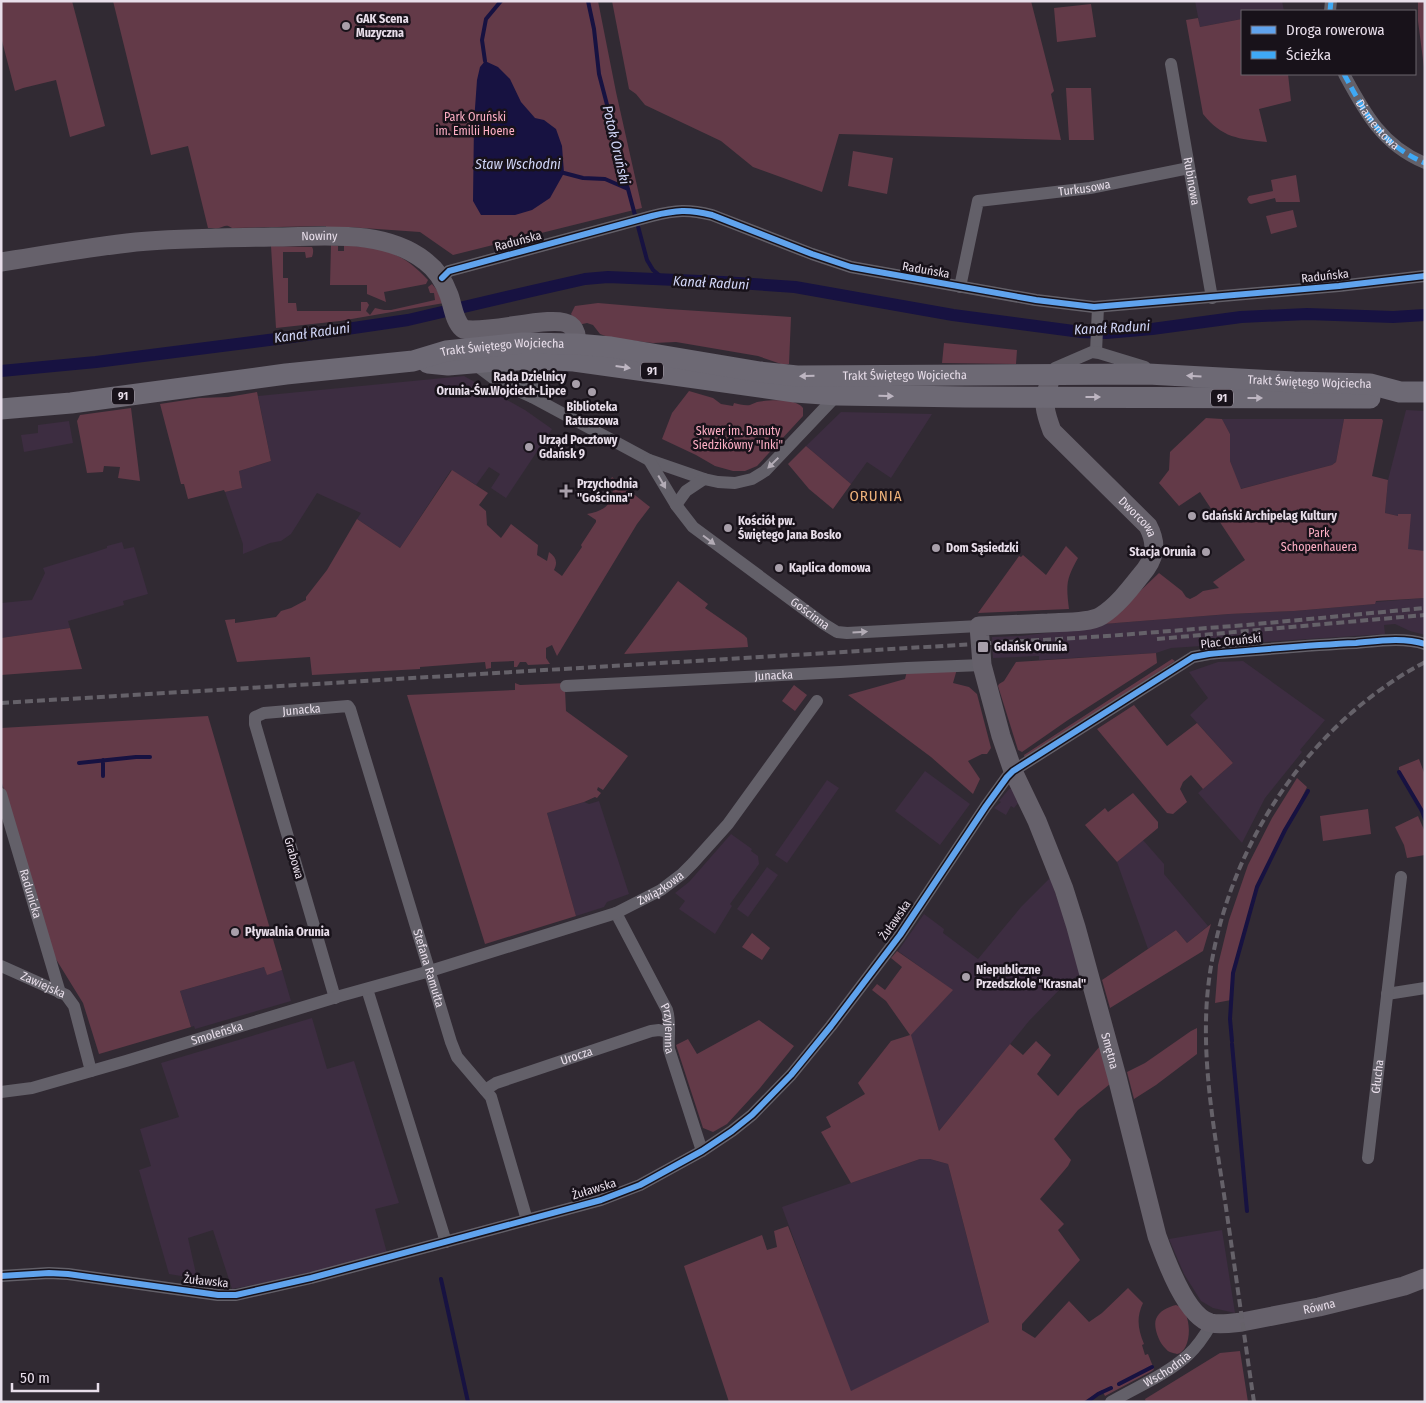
<svg xmlns="http://www.w3.org/2000/svg" width="1426" height="1403" font-family="'Fira Sans Condensed',sans-serif">
<style>
.built{fill:#3d2d41}
.green{fill:#633a48}
.water{fill:#171241}
.lines{fill:none;stroke-linecap:round;stroke-linejoin:round}
.stream{stroke:#171241;stroke-width:4}
.canal{stroke:#171241;stroke-width:12}
.street{stroke:#636069;stroke-width:12}
.secondary{stroke:#66616b;stroke-width:19}
.primary{stroke:#6d6974;stroke-width:21}
.rail{stroke:#656169;stroke-width:4;stroke-dasharray:8 4;stroke-linecap:butt}
.quiet{stroke:#3fa9f5;stroke-width:5;stroke-dasharray:10 5;stroke-linecap:butt}
.cycleway-casing{stroke:#18121a;stroke-width:9}
.cycleway{stroke:#60a3ed;stroke-width:6}
.oneway{fill:#bdb5c1}
.oneway2{fill:#b3acb6}
.poi-dot{fill:#a89faa;stroke:#18121a;stroke-width:2}
.labels{text-anchor:middle;dominant-baseline:central;stroke-width:5;stroke-linejoin:round;paint-order:stroke}
.shield{fill:#18121a;stroke:#aaa1ac;stroke-width:1}
.shield-label{font-size:11px;font-weight:bold;fill:#e8deea}
.poi-label{font-size:12px;font-weight:bold;fill:#e8deea;stroke:#18121a;text-anchor:start}
.park-label{font-size:12px;fill:#feafc5;stroke:#18121a}
.street-label{font-size:12px;fill:#e8deea;stroke:#18121a}
.water-label{font-size:14px;font-style:italic;fill:#d1d6f8;stroke:#18121a}
.quarter-label{font-size:15px;letter-spacing:1px;fill:#ecb079;stroke:#18121a}
</style>
<rect width="100%" height="100%" fill="#312a33"/>
<path class="built" d="M1195 1H1282L1284 11H1242V19L1200 27Z
M464 376 525 410 552 429 506 498 491 488 500 474 489 467 476 485 451 470 400 548 357 519 361 513 317 493 291 534 281 541 270 543 243 554V544L225 492 242 488 239 471 271 461 258 396Z
M1406 410 1425 411V551L1408 550 1398 516 1385 513 1388 480Z
M841 412 932 414 891 478 867 462 851 484 806 446Z
M1222 419H1344L1336 462 1332 465 1240 489 1230 461V434Z
M69 421 73 443 24 452 21 435 38 433V425Z
M122 542 124 549 134 547 148 594 123 601 124 605 68 621 70 628 1 638V603L32 600 45 573 43 568 95 552 107 548V546Z
M1425 598V635L1410 631 1395 624 1384 625 1385 634 1171 648 1156 653 1039 660V656L993 658 992 637 1020 636 1096 627 1103 624 1229 614 1294 611 1375 604V602Z
M1243 661 1325 720 1300 750 1302 752 1265 798 1242 843 1198 793 1233 763 1190 715 1208 698 1189 672 1218 662Z
M925 771 970 804 940 845 895 811Z
M827 780 839 788 787 863 775 855Z
M1009 789H1012L1019 802 1014 808 1011 806 1006 815 994 808 1001 802 999 801Z
M599 801 629 894 607 902 604 907 576 916 547 813 584 802 589 804Z
M731 834 752 849 751 851 758 856 759 864 730 904 732 906 715 934 679 909 685 901 675 893 689 882Z
M1143 840 1164 864V874L1208 926 1187 943 1176 930 1148 949 1117 862Z
M767 867 778 875 748 917 737 909Z
M1050 878 1064 918 1080 974 1063 986 1029 1021 939 1131 910 1035 952 990 898 951 924 914 944 929 943 933 978 959 1021 907Z
M264 967 267 974 282 970 291 1001 195 1029 194 1026 191 1027 180 991Z
M312 1018 327 1069 354 1061 399 1203 375 1209 387 1253 315 1273 232 1289 213 1230 188 1238 199 1287 189 1286 186 1281 187 1277 169 1274 139 1170 151 1166 140 1129 179 1117 161 1063Z
M920 1159H930L948 1164 989 1322 850 1392 782 1207Z
M1222 1230 1235 1313 1213 1308 1201 1301 1184 1274 1169 1239Z"/>
<path class="green" d="M1 1H72L105 126 70 137 56 80 23 88 15 91 1 37Z
M113 1H598L616 92 642 208 453 255 420 232 348 227 326 229V226L232 228C226 224 225 226 219 228 216 229 211 228 208 228L188 146 151 155Z
M612 1H1031L1054 91 1051 94 1061 140 839 134 822 192 753 167 721 141 645 105 636 94 629 89Z
M1418 1H1425V75L1418 21Z
M1091 4 1096 37 1057 42 1054 8Z
M1198 18 1200 27 1242 19V74H1288L1291 101 1259 109 1267 142C1239 139 1222 138 1203 114L1186 20Z
M1066 88H1091L1094 140H1069Z
M853 151 893 158 887 194 848 186Z
M1296 175 1300 202H1276L1275 198 1251 204 1249 203 1247 199 1249 196 1273 191 1271 180Z
M1293 210 1297 227 1271 234 1266 216Z
M331 245 338 246V251H344V245C383 248 401 251 428 280L426 284 384 292 386 302 367 294V285H330Z
M271 246 312 247C314 250 313 254 312 257L306 258 305 252H283V278H288V303H296L297 311H361V302H367L369 305 366 311 370 315 375 308 384 310H391L435 300 434 293H430L428 287 432 284 437 290 444 303 340 321 276 328Z
M598 303 668 309 791 317 789 364 784 365 758 356 676 342 653 343 611 338 600 334 593 325 587 323 578 325 571 314 575 306Z
M944 343 1017 350 1016 364 942 363Z
M689 391 713 398 721 404 733 406 734 403C739 404 745 406 750 405 752 404 755 403 757 402 769 400 795 398 803 408V416L757 466 745 471H733L715 466 696 455 662 439 672 413Z
M257 392 271 461 239 471 242 488 225 492 224 490 188 499 184 484H181L160 404 199 398 228 397Z
M131 408 140 481 118 478 120 467 104 466 103 472 87 473 77 421 80 415Z
M1206 418 1222 419 1230 434V461L1241 489 1332 465 1336 462 1344 419H1382L1383 421 1372 476 1388 480 1385 513 1398 516V514H1411L1408 549 1425 551V598L1376 601 1375 604 1294 611 1229 614 1103 624 1138 593 1159 573 1182 591 1186 597 1190 599 1196 596 1203 591 1219 588 1213 582 1245 560 1200 492 1179 506 1159 483 1169 470 1170 452Z
M806 446 851 484 833 509 809 489 788 464Z
M452 470 488 493 479 505 486 511 487 525 501 538 511 524 538 545 537 555 547 561 549 552C556 557 558 562 554 570L562 576 582 547 581 545 596 522V520L587 514C607 511 617 500 611 479L612 477 650 507 637 524 557 656 552 645 546 648V658L550 664 528 665 526 662H520L517 667H514V661L491 662V668L486 669 485 662 420 667V669L312 675 310 657 237 662 225 620 235 619V623L276 617 281 611 291 608 306 600V597L327 570 357 519 400 548Z
M1066 546 1078 558C1066 579 1066 585 1069 609L978 613 1019 556 1021 557 1023 555 1046 575Z
M678 581 708 604 705 608 744 635 747 638 748 647 624 654Z
M70 628 82 669 1 675V638Z
M1156 653 1157 663 1068 720 1022 752 1018 750 998 686 999 684 1004 681 1016 662Z
M1172 659 1175 661 1025 759 1024 755Z
M957 669 953 683 969 687 977 694 991 748 987 754H982L968 761 980 779 973 794 931 757 848 695 905 679 907 671Z
M515 683 520 685 567 683 565 690 566 711 628 756 603 790 598 787 597 790 601 793 597 798 595 797 584 802 547 813 576 916 485 944 407 695 515 690Z
M794 685 807 695 795 711 782 701Z
M1134 705 1167 746 1197 723 1233 763 1203 789 1191 775 1183 782 1180 789 1187 802 1173 814 1167 813 1097 729Z
M208 716 282 970 267 975 264 967 180 991 191 1027 99 1054 83 1003 54 956 1 780V728Z
M1419 759 1425 775V821L1423 811 1399 771V767Z
M1297 778 1307 787 1257 887 1233 973 1231 1000 1215 1003 1218 965 1229 920 1248 865 1272 818Z
M1133 793 1158 822V828L1117 862 1085 825 1105 808 1108 812Z
M1368 809 1371 834 1323 841 1320 816Z
M1418 816 1425 832V855L1407 858 1404 845 1395 827Z
M1211 924 1203 951 1110 1008 1102 980 1105 978 1176 930 1187 943Z
M752 933 770 948 762 960 742 947Z
M897 951 953 990 911 1035 939 1131 1010 1044 1023 1055 1036 1041 1051 1055 1037 1074 1058 1096 1100 1046 1110 1084 1078 1110 1054 1139 1071 1160 1068 1166 1040 1199 1064 1224 1058 1230 1080 1260 1022 1324V1330L1035 1338 1069 1301 1089 1322 1102 1313 1128 1288 1143 1303C1136 1318 1138 1329 1144 1344L1142 1345 1145 1355 1148 1354 1154 1369 1152 1371 1105 1396 1102 1390 1083 1402H729L684 1266 762 1235 767 1250 777 1247 774 1231 788 1226 851 1391 989 1322 948 1164 930 1159H920L851 1183 821 1132 831 1127 826 1117 865 1094 858 1083 891 1041 910 1035 886 1001 872 990 877 984 885 990 902 967 891 958Z
M759 1020 794 1046 760 1088 727 1124 713 1132 703 1128 676 1045 688 1039 697 1054Z
M1197 1028V1054L1156 1085 1134 1099 1127 1072 1145 1063 1191 1031Z
M1176 1305C1193 1309 1193 1351 1177 1354 1173 1353 1168 1352 1166 1349 1159 1343 1153 1327 1156 1319 1159 1311 1168 1307 1176 1305Z
M1240 1351 1248 1402H1146L1145 1399 1220 1353Z"/>
<path class="water" d="M485 61 498 67 510 79 521 102 535 118 544 120 556 129 562 146 564 173 550 198 532 210 515 215H481L473 201 474 122 477 80 480 67Z"/>
<g class="lines">
<path class="stream" d="M588 1 594 29 599 74 611 120 616 153 628 189 647 260 653 270 665 280
M485 61 482 40 486 19 501 1
M564 173 583 178 605 179 628 189
M103 760V776
M79 763 136 757H150
M1399 772 1422 811 1425 819
M1232 1041 1230 1019 1233 973 1257 887 1285 830 1308 791
M1232 1044 1247 1211
M441 1279 468 1402
M1119 1384 1152 1367
M1087 1402 1098 1394 1111 1388"/>
<path class="canal" d="M1 371 96 362 292 337 408 320 532 291 585 279 608 277 723 282 795 287 953 315 1081 332 1106 333 1152 329 1241 317 1307 314 1393 317 1425 315"/>
<g class="street">
<path d="M1330 11 1331 1"/>
<path id="s1" d="M1171 64 1212 298"/>
<path id="s2" d="M1344 74C1365 113 1382 145 1425 163"/>
<path d="M442 278 449 271 652 216C676 210 688 209 712 215L812 254 851 267 1036 300 1094 307 1339 286 1425 276"/>
<path id="s3" d="M960 287 978 201 1090 188 1189 168"/>
<path d="M1096 352 1098 307"/>
<path d="M495 359 525 390"/>
<path d="M473 363 497 381 532 397 649 460 704 479 718 482 735 483 752 479 765 471 838 394"/>
<path d="M1053 373 1055 368 1092 352 1099 353 1145 367 1147 371"/>
<path d="M532 397V375L535 359"/>
<path id="s4" d="M649 460 676 505 693 527 824 624 837 632 847 633 979 626"/>
<path d="M676 505 686 491 704 479"/>
<path id="s5" d="M566 686 840 672 907 668 982 665"/>
<path id="s6" d="M1 794 60 993"/>
<path id="s7" d="M616 913 667 1010C671 1023 668 1036 669 1049L702 1151"/>
<path id="s8" d="M1 966 66 995 74 1006 91 1071"/>
<path d="M367 989 446 1242"/>
<path d="M1387 994 1425 988"/>
<path id="s9" d="M335 998 255 724V717L264 713 348 706 350 709 451 1042 457 1057 491 1097 527 1220"/>
<path id="s10" d="M485 1090 496 1083 651 1031 659 1030 668 1032"/>
<path id="s11" d="M1 1092 32 1088 126 1061 340 996 430 971 616 913 661 890 682 874 693 863 728 824 817 701"/>
<path id="s12" d="M1368 1158 1401 877"/>
<path d="M1 1276 49 1273 68 1274 218 1295H236L311 1278 601 1200 640 1185 702 1151 732 1131 752 1115 791 1075 831 1026 900 935 986 806 1007 777 1013 771 1193 657 1209 654C1258 650 1307 645 1356 643 1378 641 1403 637 1425 644"/>
<path id="s13" d="M1111 1402C1137 1387 1166 1375 1188 1355 1198 1346 1205 1335 1212 1323"/>
</g>
<g class="secondary">
<path id="s14" d="M1 262C46 255 91 247 136 242 181 238 227 238 272 237 322 237 383 228 425 261 437 270 444 281 449 295 453 306 454 321 463 329 487 335 555 313 570 325 580 332 576 348 575 358"/>
<path id="s15" d="M1049 384C1042 403 1045 412 1052 431L1148 526C1158 545 1155 559 1141 575 1130 589 1117 606 1101 616 1090 623 1062 622 1048 623 1025 624 1002 625 979 626L982 665 1001 736 1013 771 1037 821 1064 889 1076 927 1117 1077 1157 1236C1165 1258 1186 1317 1211 1323 1221 1325 1233 1323 1242 1322L1319 1307 1372 1294 1404 1286 1425 1278"/>
</g>
<g class="primary">
<path d="M428 363 448 365 496 361 535 359 574 361 795 392 837 395 965 397 1370 398"/>
<path id="s16" d="M1 409 71 403 286 374 413 361 446 351 523 343 576 344 611 347 760 372 797 376 1148 374 1294 382 1370 384 1400 392H1425"/>
</g>
<path class="rail" d="M1157 639 1425 615
M1 703 1107 636 1246 625 1425 608
M1254 1402C1244 1335 1235 1268 1225 1201 1215 1135 1202 1067 1207 999 1218 861 1302 727 1425 662"/>
<path class="quiet" d="M1330 11 1331 1
M1344 74C1365 113 1382 145 1425 163"/>
<g class="cycleway-casing">
<path id="cycleway" d="M442 278 449 271 652 216C676 210 688 209 712 215L812 254 851 267 1036 300 1094 307 1339 286 1425 276
M1 1276 49 1273 68 1274 218 1295H236L311 1278 601 1200 640 1185 702 1151 732 1131 752 1115 791 1075 831 1026 900 935 986 806 1007 777 1013 771 1193 657 1209 654C1258 650 1307 645 1356 643 1378 641 1403 637 1425 644"/>
</g>
<use href="#cycleway" class="cycleway"/>
</g>
<defs><path id="oneway-solid" d="M-6-.8H1V-3.2L6.5 0L1 3.2V.8H-6Z" transform="scale(1.25)"/></defs>
<g class="oneway">
<use href="#oneway-solid" transform="translate(623 367) rotate(8)"/>
<use href="#oneway-solid" transform="translate(807 376) rotate(179)"/>
<use href="#oneway-solid" transform="translate(1194 376) rotate(-177)"/>
<use href="#oneway-solid" transform="translate(886 396) rotate(1)"/>
<use href="#oneway-solid" transform="translate(1093 397)"/>
<use href="#oneway-solid" transform="translate(1255 398)"/>
</g>
<g class="oneway2">
<use href="#oneway-solid" transform="translate(773 463) rotate(136)"/>
<use href="#oneway-solid" transform="translate(662 482) rotate(60)"/>
<use href="#oneway-solid" transform="translate(709 540) rotate(37)"/>
<use href="#oneway-solid" transform="translate(860 632) rotate(-3)"/>
</g>
<g class="poi-dot">
<circle cx="346" cy="26" r="5"/>
<circle cx="576" cy="384" r="5"/>
<circle cx="592" cy="392" r="5"/>
<circle cx="529" cy="447" r="5"/>
<path d="M563.5 483.5h5v5h5v5h-5v5h-5v-5h-5v-5h5z"/>
<circle cx="1192" cy="516" r="5"/>
<circle cx="728" cy="528" r="5"/>
<circle cx="936" cy="548" r="5"/>
<circle cx="1206" cy="552" r="5"/>
<circle cx="779" cy="568" r="5"/>
<rect x="977" y="641" width="12" height="12" rx="2.5"/>
<circle cx="235" cy="932" r="5"/>
<circle cx="966" cy="977" r="5"/>
</g>
<g class="labels">
<g class="shield">
<rect x="641" y="362.5" width="22" height="17" rx="4"/>
<rect x="112" y="387.5" width="22" height="17" rx="4"/>
<rect x="1211" y="389.5" width="22" height="17" rx="4"/>
</g>
<g class="shield-label">
<text x="652" y="371">91</text>
<text x="123" y="396">91</text>
<text x="1222" y="398">91</text>
</g>
<g class="poi-label">
<text x="356" y="19">GAK Scena<tspan x="356" dy="14">Muzyczna</tspan></text>
<text x="566" y="377" text-anchor="end">Rada Dzielnicy<tspan x="566" dy="14">Orunia-Św.Wojciech-Lipce</tspan></text>
<text x="592" y="407" text-anchor="middle">Biblioteka<tspan x="592" dy="14">Ratuszowa</tspan></text>
<text x="539" y="440">Urząd Pocztowy<tspan x="539" dy="14">Gdańsk 9</tspan></text>
<text x="577" y="484">Przychodnia<tspan x="577" dy="14">"Gościnna"</tspan></text>
<text x="1202" y="516">Gdański Archipelag Kultury</text>
<text x="738" y="521">Kościół pw.<tspan x="738" dy="14">Świętego Jana Bosko</tspan></text>
<text x="946" y="548">Dom Sąsiedzki</text>
<text x="1196" y="552" text-anchor="end">Stacja Orunia</text>
<text x="789" y="568">Kaplica domowa</text>
<text x="994" y="647">Gdańsk Orunia</text>
<text x="245" y="932">Pływalnia Orunia</text>
<text x="976" y="970">Niepubliczne<tspan x="976" dy="14">Przedszkole "Krasnal"</tspan></text>
</g>
<g class="park-label">
<text x="475" y="117">Park Oruński<tspan x="475" dy="14">im. Emilii Hoene</tspan></text>
<text x="738" y="431">Skwer im. Danuty<tspan x="738" dy="14">Siedzikówny "Inki"</tspan></text>
<text x="1319" y="533">Park<tspan x="1319" dy="14">Schopenhauera</tspan></text>
</g>
<g class="street-label">
<text stroke="none"><textPath href="#s2" startOffset="61">Diamentowa</textPath></text>
<text stroke="none"><textPath href="#s1" startOffset="119">Rubinowa</textPath></text>
<text stroke="none"><textPath href="#s3" startOffset="195">Turkusowa</textPath></text>
<text stroke="none"><textPath href="#s14" startOffset="320">Nowiny</textPath></text>
<text transform="translate(518 241) rotate(-15)">Raduńska</text>
<text transform="translate(926 270) rotate(10)">Raduńska</text>
<text transform="translate(1325 276) rotate(-6)">Raduńska</text>
<text stroke="none"><textPath href="#s16" startOffset="506">Trakt Świętego Wojciecha</textPath></text>
<text stroke="none"><textPath href="#s16" startOffset="911">Trakt Świętego Wojciecha</textPath></text>
<text stroke="none"><textPath href="#s16" startOffset="1316">Trakt Świętego Wojciecha</textPath></text>
<text stroke="none"><textPath href="#s15" startOffset="170">Dworcowa</textPath></text>
<text stroke="none"><textPath href="#s4" startOffset="226">Gościnna</textPath></text>
<text transform="translate(1231 641) rotate(-6)">Plac Oruński</text>
<text stroke="none"><textPath href="#s5" startOffset="208">Junacka</textPath></text>
<text stroke="none"><textPath href="#s9" startOffset="340">Junacka</textPath></text>
<text transform="translate(294 858) rotate(74)">Grabowa</text>
<text stroke="none"><textPath href="#s11" startOffset="692">Związkowa</textPath></text>
<text stroke="none"><textPath href="#s6" startOffset="104">Radunicka</textPath></text>
<text transform="translate(895 920) rotate(-55)">Żuławska</text>
<text stroke="none"><textPath href="#s9" startOffset="661">Stefana Ramułta</textPath></text>
<text stroke="none"><textPath href="#s8" startOffset="46">Zawiejska</textPath></text>
<text stroke="none"><textPath href="#s7" startOffset="128">Przyjemna</textPath></text>
<text stroke="none"><textPath href="#s11" startOffset="224">Smoleńska</textPath></text>
<text stroke="none"><textPath href="#s15" startOffset="864">Smętna</textPath></text>
<text stroke="none"><textPath href="#s10" startOffset="98">Urocza</textPath></text>
<text stroke="none"><textPath href="#s12" startOffset="82">Głucha</textPath></text>
<text transform="translate(594 1189) rotate(-17)">Żuławska</text>
<text transform="translate(206 1281) rotate(6)">Żuławska</text>
<text stroke="none"><textPath href="#s15" startOffset="1270">Równa</textPath></text>
<text stroke="none"><textPath href="#s13" startOffset="65">Wschodnia</textPath></text>
</g>
<g class="water-label">
<text transform="translate(616 145) rotate(77)">Potok Oruński</text>
<text x="518" y="164">Staw Wschodni</text>
<text transform="translate(711 283) rotate(3)">Kanał Raduni</text>
<text transform="translate(1112 328) rotate(-3)">Kanał Raduni</text>
<text transform="translate(312 333) rotate(-8)">Kanał Raduni</text>
</g>
<g class="quarter-label">
<text x="876" y="496">ORUNIA</text>
</g>
</g>
<rect width="1426" height="1403" fill="none" stroke="#e8deea" stroke-width="5"/>
<rect x="1241" y="10" width="175" height="65" fill="#18121a" stroke="#6b646d"/>
<rect x="1251" y="26" width="25" height="8" fill="#60a3ed" stroke="#6b646d"/>
<text x="1286" y="35" font-size="15" fill="#e8deea">Droga rowerowa</text>
<rect x="1251" y="51" width="25" height="8" fill="#3fa9f5" stroke="#6b646d"/>
<text x="1286" y="60" font-size="15" fill="#e8deea">Ścieżka</text>
<path d="M12 1383v8h86v-8" fill="none" stroke="#e8deea" stroke-width="2.5"/>
<text x="20" y="1383" font-size="15" fill="#e8deea" stroke="#18121a" stroke-width="4" paint-order="stroke">50 m</text>
</svg>
